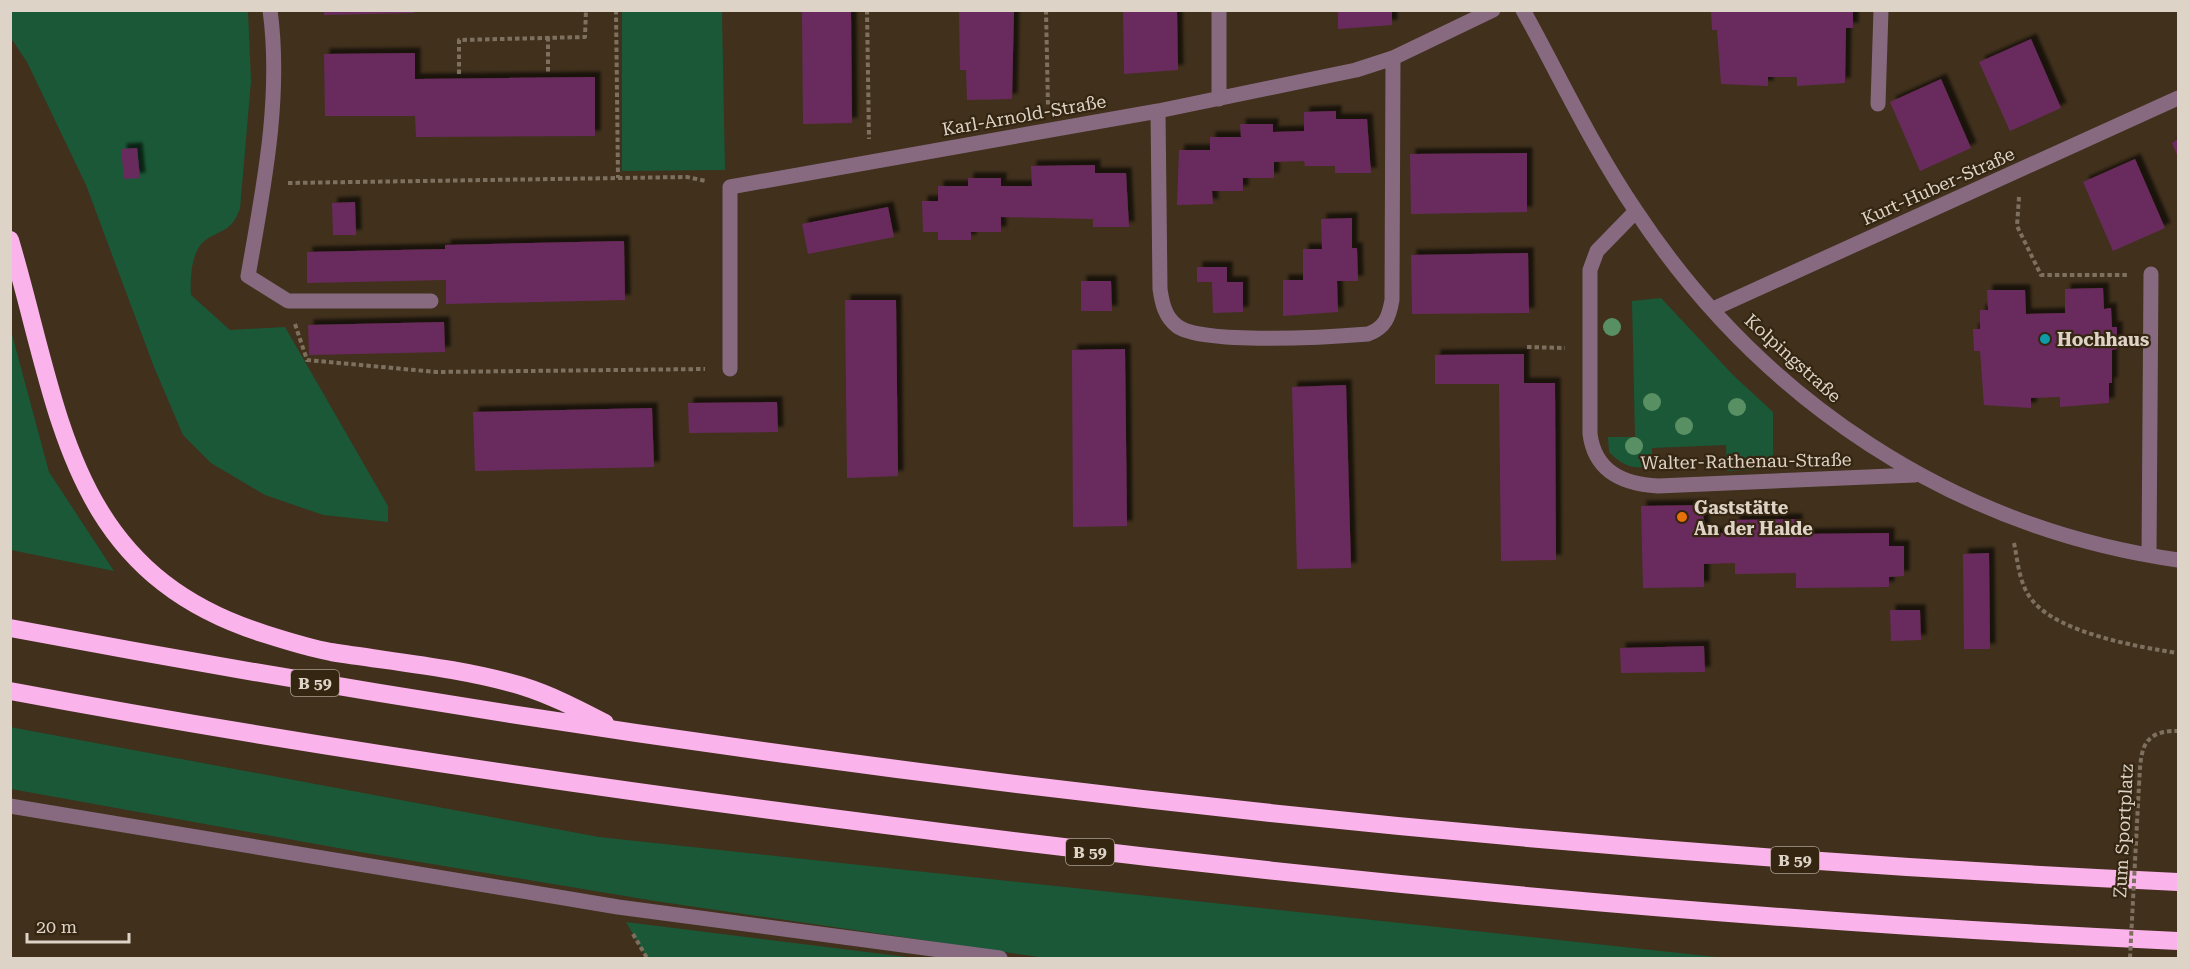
<svg xmlns="http://www.w3.org/2000/svg" width="2189" height="969" font-family="'Roboto Serif',serif">
<style>
.green{fill:#1a5837}
.building{fill:#692c5d;filter:url(#shadow)}
.lines{fill:none;stroke-linecap:round;stroke-linejoin:round}
.path{stroke:#7e705f;stroke-width:4;stroke-dasharray:4.5 3;stroke-linecap:butt}
.minor{stroke:#876a80;stroke-width:15}
.highway{stroke:#fbb3eb;stroke-width:18}
.path-bridge{stroke:#7e705f;stroke-width:4;stroke-dasharray:4.5 3;stroke-linecap:butt}
.tree{fill:#599063}
.culture-dot{fill:#0f9aa8;stroke:#352612;stroke-width:2}
.food-dot{fill:#e8710a;stroke:#352612;stroke-width:2}
.labels{text-anchor:middle;dominant-baseline:central;stroke-width:4.5;stroke-linejoin:round;paint-order:stroke}
.shield{fill:#352612;stroke:#ab9f90;stroke-width:1.5}
.shield-label{font-size:16px;font-weight:bold;fill:#ddd3c6}
.street-label{font-size:18px;fill:#ddd3c6;stroke:#352612}
.poi-label{font-size:18px;font-weight:bold;fill:#ddd3c6;stroke:#352612;text-anchor:start}
</style>
<defs>
<filter id="shadow"><feDropShadow dx="5.5" dy="-5.5" stdDeviation="1.5" flood-color="#0009"/></filter>
</defs>
<rect width="100%" height="100%" fill="#40301c"/>
<path class="green" d="M10 11H248L251 81 240 209C231 231 225 228 207 239 191 249 190 278 191 295L230 330 285 327 388 506V522L323 515 265 495 211 463 183 435 154 367 86 185 27 62 11 38Z
M622 11H722L725 170 622 171Z
M1661 298 1733 375 1773 412V468L1727 471 1726 445 1652 448V467C1632 469 1623 466 1609 452L1608 437H1635L1632 301Z
M10 327 49 472 114 571 11 550Z
M10 727 599 837 1726 958H1046L655 901 360 852 11 789Z
M626 922 915 958H647Z"/>
<path class="building" d="M324 10H414V13L324 15Z
M802 10H851L852 123 803 124Z
M959 10H1014L1012 99 967 100 966 70H960Z
M1123 10H1177L1178 70 1124 74Z
M1338 10H1392V25L1338 29Z
M1711 10H1853V28H1846L1845 83 1797 86V77H1768V86L1721 84 1717 30H1712Z
M2031 39 2061 108 2010 131 1979 62Z
M415 53V79L595 77V136L416 137 415 116H325L324 54Z
M1941 79 1971 148 1920 171 1890 102Z
M1336 111V119H1367L1371 173H1335V166H1305L1304 161 1274 162V178H1243V191H1212L1213 204 1177 205 1179 150H1210V137H1241L1240 124H1273V132L1304 131V112Z
M2178 139V157L2172 143Z
M137 148 140 178 124 179 121 149Z
M1527 153V212L1411 214 1410 154Z
M2135 159 2165 228 2113 251 2083 182Z
M1095 165V173H1126L1129 227H1093V219L1001 217V232H971V240H938V232H923L922 201H938V186H968V178H1001V186H1032L1031 166Z
M355 202 356 235H333L332 203Z
M888 207 894 237 808 254 802 224Z
M1352 218V248H1357L1358 281H1337L1338 312 1283 316V280H1303V249H1322L1321 219Z
M624 241 625 300 446 304V280L307 283V252L445 249V245Z
M1528 253 1529 313 1412 314 1411 255Z
M1197 267H1227V282H1243V312L1213 313 1212 282H1197Z
M1081 281H1111L1112 311H1081Z
M2103 288 2104 309 2111 308 2112 327H2117V349L2112 350V383H2109V403L2060 407V397L2031 398V408L1984 405 1980 351H1974L1973 329H1980V310H1988L1987 290H2025L2026 314 2065 313V289Z
M845 300H896L898 476 847 478Z
M444 322 445 352 309 355 308 325Z
M1125 349 1127 526 1073 527 1072 350Z
M1524 354V383H1555L1556 560 1501 561 1499 384H1435V355Z
M1346 385 1351 568 1297 569 1292 387Z
M777 402 778 432 689 433 688 403Z
M652 408 654 467 475 471 473 412Z
M1703 505 1704 533H1734V520L1797 519V534L1889 533V546H1904V576L1889 577V587L1796 588V573L1735 574V563L1704 564V587L1643 588 1641 506Z
M1989 553 1990 649H1964L1963 554Z
M1890 610H1920L1921 640 1891 641Z
M1704 646 1705 672 1621 673 1620 648Z"/>
<g class="lines">
<path class="path" d="M616 10 618 178
M867 10 869 139
M1046 10 1048 106
M548 37V72
M459 74V40L585 37 586 10
M288 183 687 177 706 181
M2019 197 2017 226 2041 275H2127
M295 324 307 360 436 372 705 369
M1527 347 1565 348
M2014 543C2018 562 2019 584 2032 600 2058 633 2138 647 2178 653
M2139 785C2141 754 2139 730 2178 731
M633 934 647 958"/>
<path class="minor" d="M270 10C282 98 263 190 248 276L288 301H431
M1219 10V99
M1523 10C1560 77 1593 148 1636 211 1761 400 1953 528 2178 560
M1878 104 1881 10
M1158 111 1160 289C1162 303 1165 317 1177 326 1202 345 1332 337 1368 334 1385 328 1389 317 1392 300L1393 58
M1636 211 1597 251 1590 270V434C1595 472 1623 484 1658 486L1915 475
M1713 309 2178 98
M730 369V187L1158 111 1356 70 1393 58 1493 10
M2149 555 2151 274
M10 806 618 907 1000 958"/>
<path class="highway" d="M10 240C61 412 67 572 265 634 287 641 309 648 331 652 394 662 461 668 522 686 551 695 578 709 605 723
M10 628C727 763 1451 848 2178 882
M10 691C298 745 588 787 878 824 1310 880 1744 921 2178 941"/>
<path class="path-bridge" d="M2130 958 2139 785"/>
</g>
<g class="tree">
<circle cx="1612" cy="327" r="9"/>
<circle cx="1652" cy="402" r="9"/>
<circle cx="1737" cy="407" r="9"/>
<circle cx="1684" cy="426" r="9"/>
<circle cx="1634" cy="446" r="9"/>
</g>
<circle class="culture-dot" cx="2045" cy="339" r="6"/>
<circle class="food-dot" cx="1682" cy="517" r="6"/>
<g class="labels">
<g class="shield">
<rect x="291" y="670" width="48" height="26" rx="4.5"/>
<rect x="1066" y="839" width="48" height="26" rx="4.5"/>
<rect x="1771" y="847" width="48" height="26" rx="4.5"/>
</g>
<g class="shield-label">
<text x="315" y="683">B 59</text>
<text x="1090" y="852">B 59</text>
<text x="1795" y="860">B 59</text>
</g>
<g class="street-label">
<text transform="translate(1024 115) rotate(-10)">Karl-Arnold-Straße</text>
<text transform="translate(1938 186) rotate(-24)">Kurt-Huber-Straße</text>
<text transform="translate(1793 358) rotate(42)">Kolpingstraße</text>
<text transform="translate(1746 461) rotate(-1)">Walter-Rathenau-Straße</text>
<text transform="translate(2123 831) rotate(-87)">Zum Sportplatz</text>
</g>
<g class="poi-label">
<text x="2057" y="339">Hochhaus</text>
<text x="1694" y="507">Gaststätte<tspan x="1694" dy="21">An der Halde</tspan></text>
</g>
</g>
<rect width="2189" height="969" fill="none" stroke="#ddd3c6" stroke-width="24"/>
<path d="M27 933v9h102v-9" fill="none" stroke="#ddd3c6" stroke-width="3"/>
<text x="36" y="933" font-size="18" fill="#ddd3c6" stroke="#352612" stroke-width="4.5" paint-order="stroke">20 m</text>
</svg>
